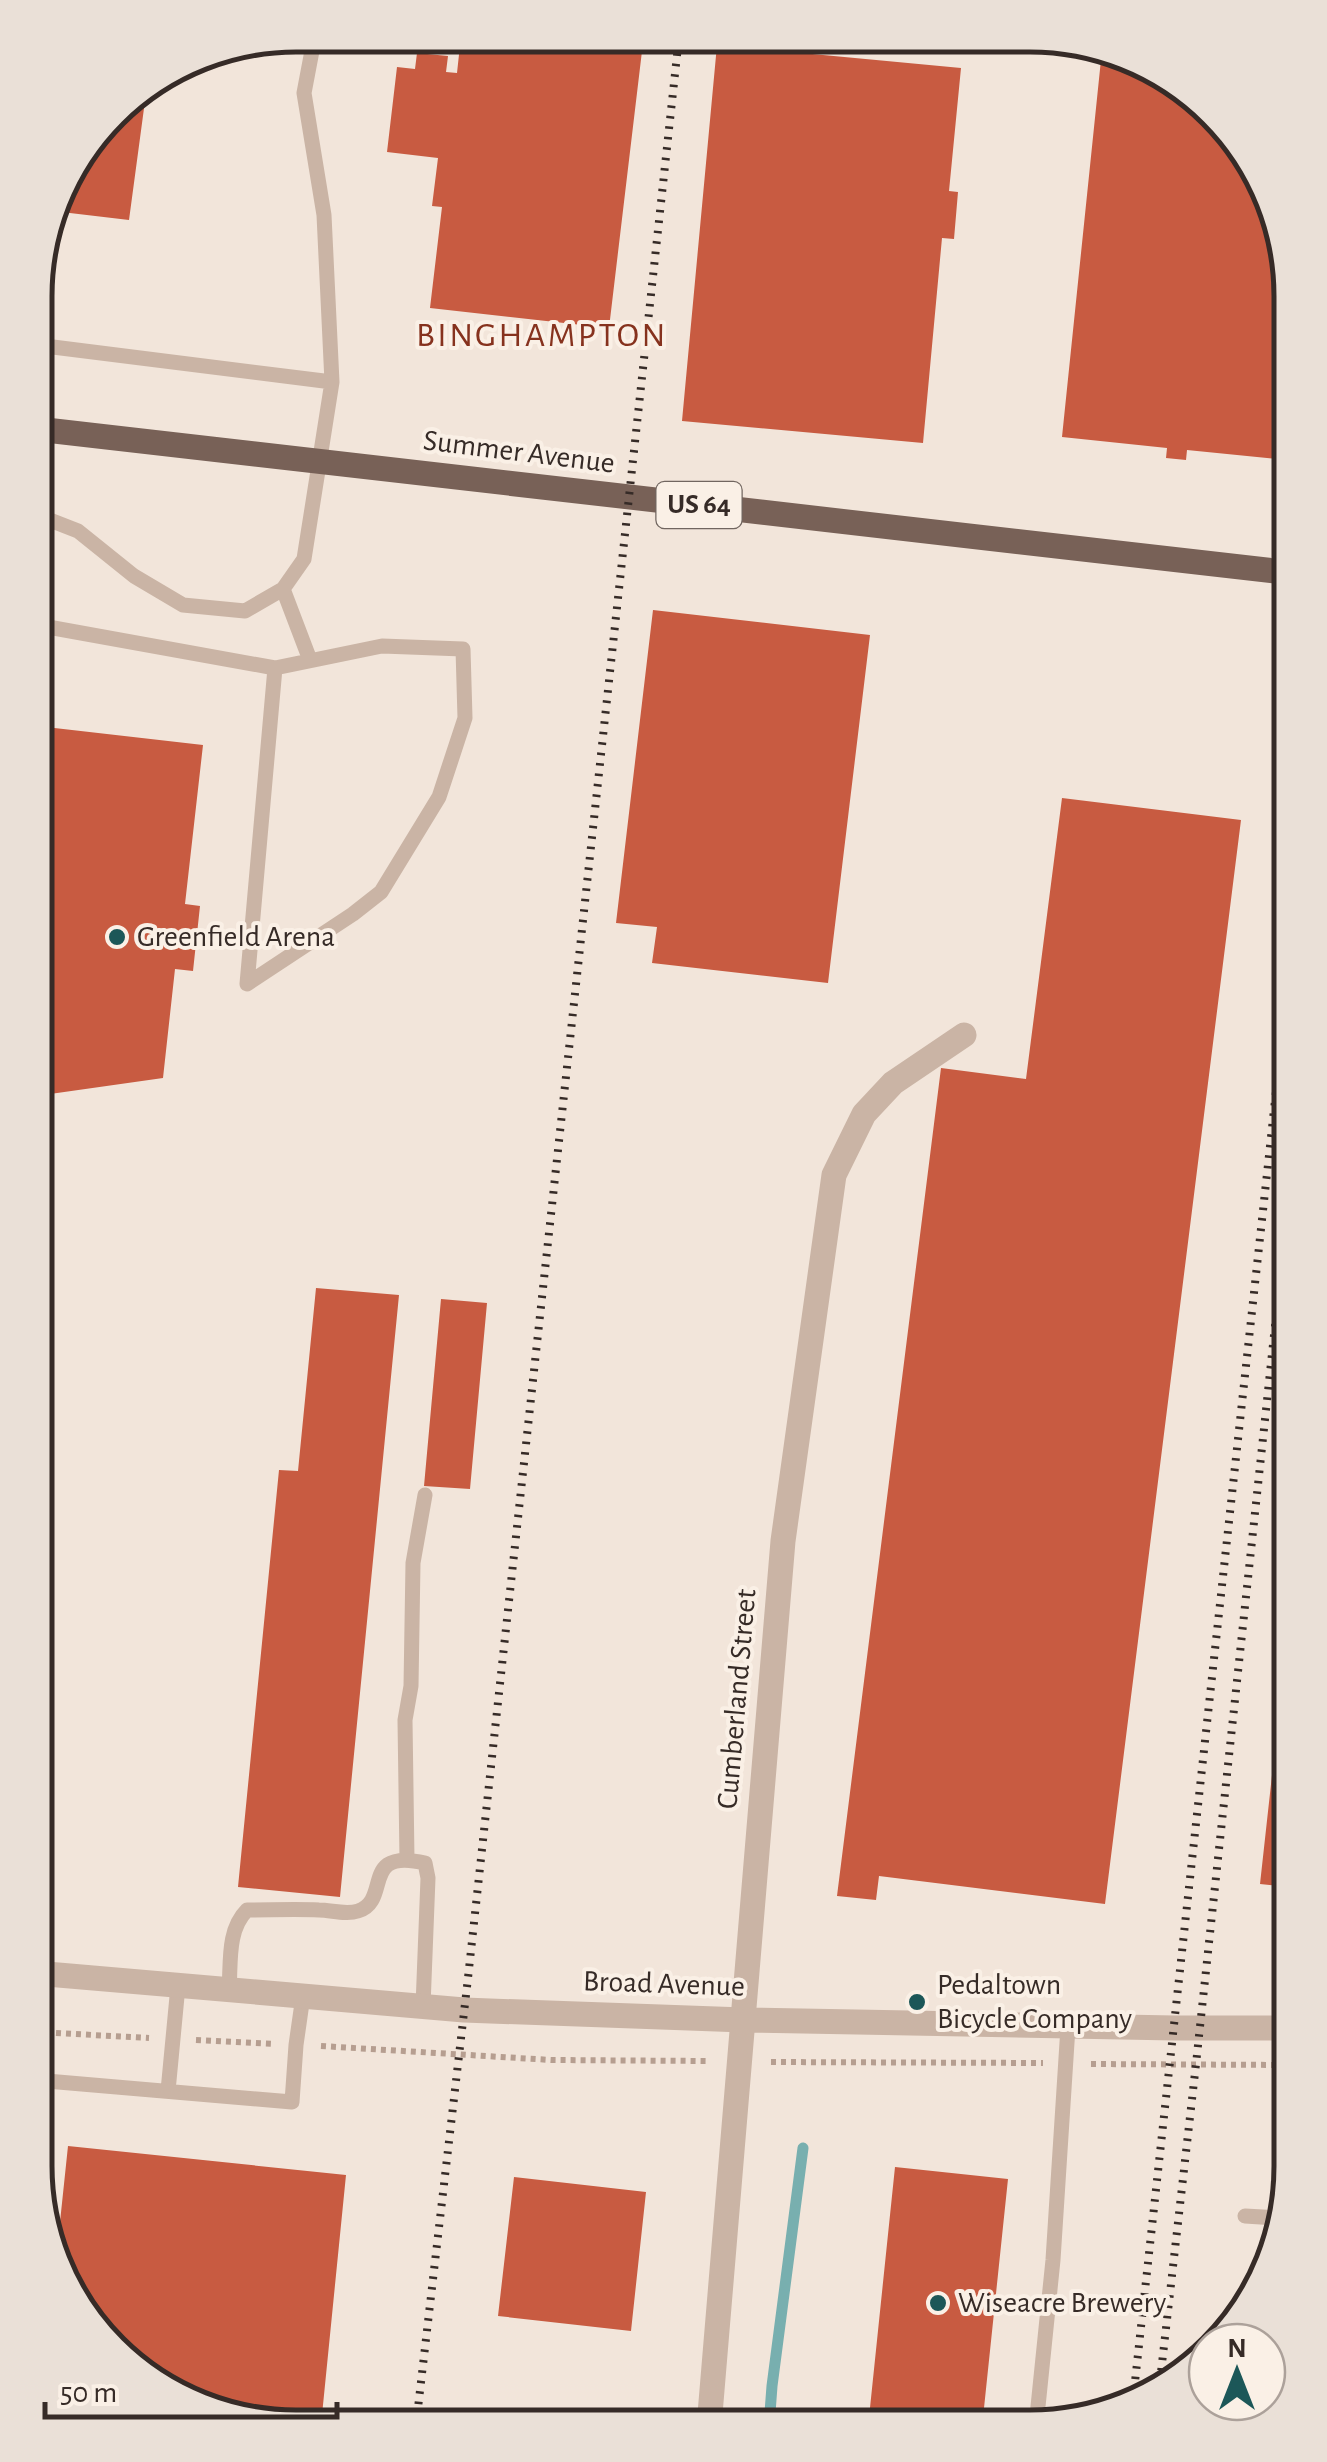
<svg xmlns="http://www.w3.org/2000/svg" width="1327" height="2462" font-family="'Alegreya Sans',sans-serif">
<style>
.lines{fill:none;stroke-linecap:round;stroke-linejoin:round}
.stream{stroke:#78afaf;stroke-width:11}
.building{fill:#c85b41}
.path{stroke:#b69e90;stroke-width:6;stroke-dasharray:5 5;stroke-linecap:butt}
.service{stroke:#cab4a5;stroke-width:15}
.minor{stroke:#cab4a5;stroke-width:25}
.primary{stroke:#786157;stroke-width:25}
.rail{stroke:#362b27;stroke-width:8;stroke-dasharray:2.5 8;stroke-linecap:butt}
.poi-dot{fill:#1c5758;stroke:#faf0e6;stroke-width:4}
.labels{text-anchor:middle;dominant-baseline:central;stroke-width:8;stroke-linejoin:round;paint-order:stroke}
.shield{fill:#faf0e6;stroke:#716660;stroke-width:2.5}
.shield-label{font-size:28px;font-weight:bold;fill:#362b27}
.street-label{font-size:30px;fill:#362b27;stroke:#faf0e6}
.poi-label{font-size:30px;fill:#362b27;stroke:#faf0e6;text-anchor:start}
.quarter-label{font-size:35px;letter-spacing:2.5px;fill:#86321e;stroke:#faf0e6}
.rim{fill:none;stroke:#362b27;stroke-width:5}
</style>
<rect width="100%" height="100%" fill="#f2e5da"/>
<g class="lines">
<path class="stream" d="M769 2426 772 2386 803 2148"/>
</g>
<path class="building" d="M461 36 638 37 636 50 642 51 609 328 430 308 442 207 432 206 438 158 387 152 397 67 415 69 417 53 448 56 446 72 457 73Z
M717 45 961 68 949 191 958 192 954 239 942 238 923 443 682 421Z
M1102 50 1202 100 1278 212 1292 297V321L1278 459 1187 450 1186 460 1166 458 1167 448 1062 437Z
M147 86 129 220 53 211 62 181 124 100Z
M653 610 870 635 828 983 652 963 657 927 616 923Z
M37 726 203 745 185 904 200 906 193 971 175 969 163 1078 36 1096Z
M1062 798 1241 820 1105 1904 879 1876 876 1900 837 1896 941 1068 1026 1079Z
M316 1288 399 1295 340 1897 238 1887 279 1470 298 1471Z
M441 1299 487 1303 470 1489 424 1486Z
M1289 1621H1292L1291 1887 1260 1884Z
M68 2146 346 2175 321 2425H262L125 2362 56 2260Z
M895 2167 1008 2179 982 2427H868Z
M514 2177 646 2192 631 2331 498 2316Z
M492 2413 585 2423V2426L490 2425Z"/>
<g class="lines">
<path class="path" d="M56 2033 149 2038
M196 2040 274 2044
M321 2046 551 2060 708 2061
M771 2062 1043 2063
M1091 2064 1291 2065"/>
<path class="service" d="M37 345 332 382 324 215 304 93 315 35
M37 515 78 531 134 576 183 605 245 611 283 589 304 559 332 382
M283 589 310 660
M37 625 275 668 382 646 463 649 465 718 439 797 381 892 353 914 247 984 275 668
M407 1859 405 1720 411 1686 413 1563 425 1495
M229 1990C231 1962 227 1930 247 1910 271 1910 295 1909 319 1910 331 1910 346 1915 358 1911 392 1900 359 1848 425 1863L428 1878 423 2006
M35 2026 49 1975
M35 2080 292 2102 296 2045 303 1996
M168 2091 178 1986
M1245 2216 1278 2218
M1036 2426 1053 2260 1068 2027"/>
<path class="minor" d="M35 1973 464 2010 744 2020 1174 2028H1291
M709 2426 783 1541 834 1175 864 1114 893 1083 964 1035"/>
<path class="primary" d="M37 429 1292 573"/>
<path class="rail" d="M1160 2381 1196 2064 1292 1167
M1133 2400 1292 945
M416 2425 468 1978 679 37"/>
</g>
<g class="poi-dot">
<circle cx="117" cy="937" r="10"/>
<circle cx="917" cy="2002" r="10"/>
<circle cx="938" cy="2303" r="10"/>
</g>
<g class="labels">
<rect class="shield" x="656.5" y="482" width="85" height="46" rx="8"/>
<g class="shield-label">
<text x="699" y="505">US 64</text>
</g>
<g class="street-label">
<text transform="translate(519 452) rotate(7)">Summer Avenue</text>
<text transform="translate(737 1699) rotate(-85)">Cumberland Street</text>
<text transform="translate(664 1984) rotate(2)">Broad Avenue</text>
</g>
<g class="poi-label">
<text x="137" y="937">Greenfield Arena</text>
<text x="937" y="1985">Pedaltown<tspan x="937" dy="34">Bicycle Company</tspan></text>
<text x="958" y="2303">Wiseacre Brewery</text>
</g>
<g class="quarter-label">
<text x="542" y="335">BINGHAMPTON</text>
</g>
</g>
<path d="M0 0H1327V2462H0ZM296 52H1030A244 244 0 0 1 1274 296V2166A244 244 0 0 1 1030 2410H296A244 244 0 0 1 52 2166V296A244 244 0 0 1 296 52Z" fill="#eae0d7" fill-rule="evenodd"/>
<path class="rim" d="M296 52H1030A244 244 0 0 1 1274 296V2166A244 244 0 0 1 1030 2410H296A244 244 0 0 1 52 2166V296A244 244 0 0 1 296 52Z"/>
<g transform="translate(1237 2372)"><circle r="48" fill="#faf0e6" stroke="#aca19a" stroke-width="2.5"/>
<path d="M0-8L18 38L0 25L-18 38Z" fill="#1c5758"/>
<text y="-15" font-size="28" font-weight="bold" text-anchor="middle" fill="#362b27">N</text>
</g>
<path d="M45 2402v15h292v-15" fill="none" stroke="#362b27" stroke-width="5"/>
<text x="60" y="2402" font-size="30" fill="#362b27" stroke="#faf0e6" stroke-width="8" paint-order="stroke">50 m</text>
</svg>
